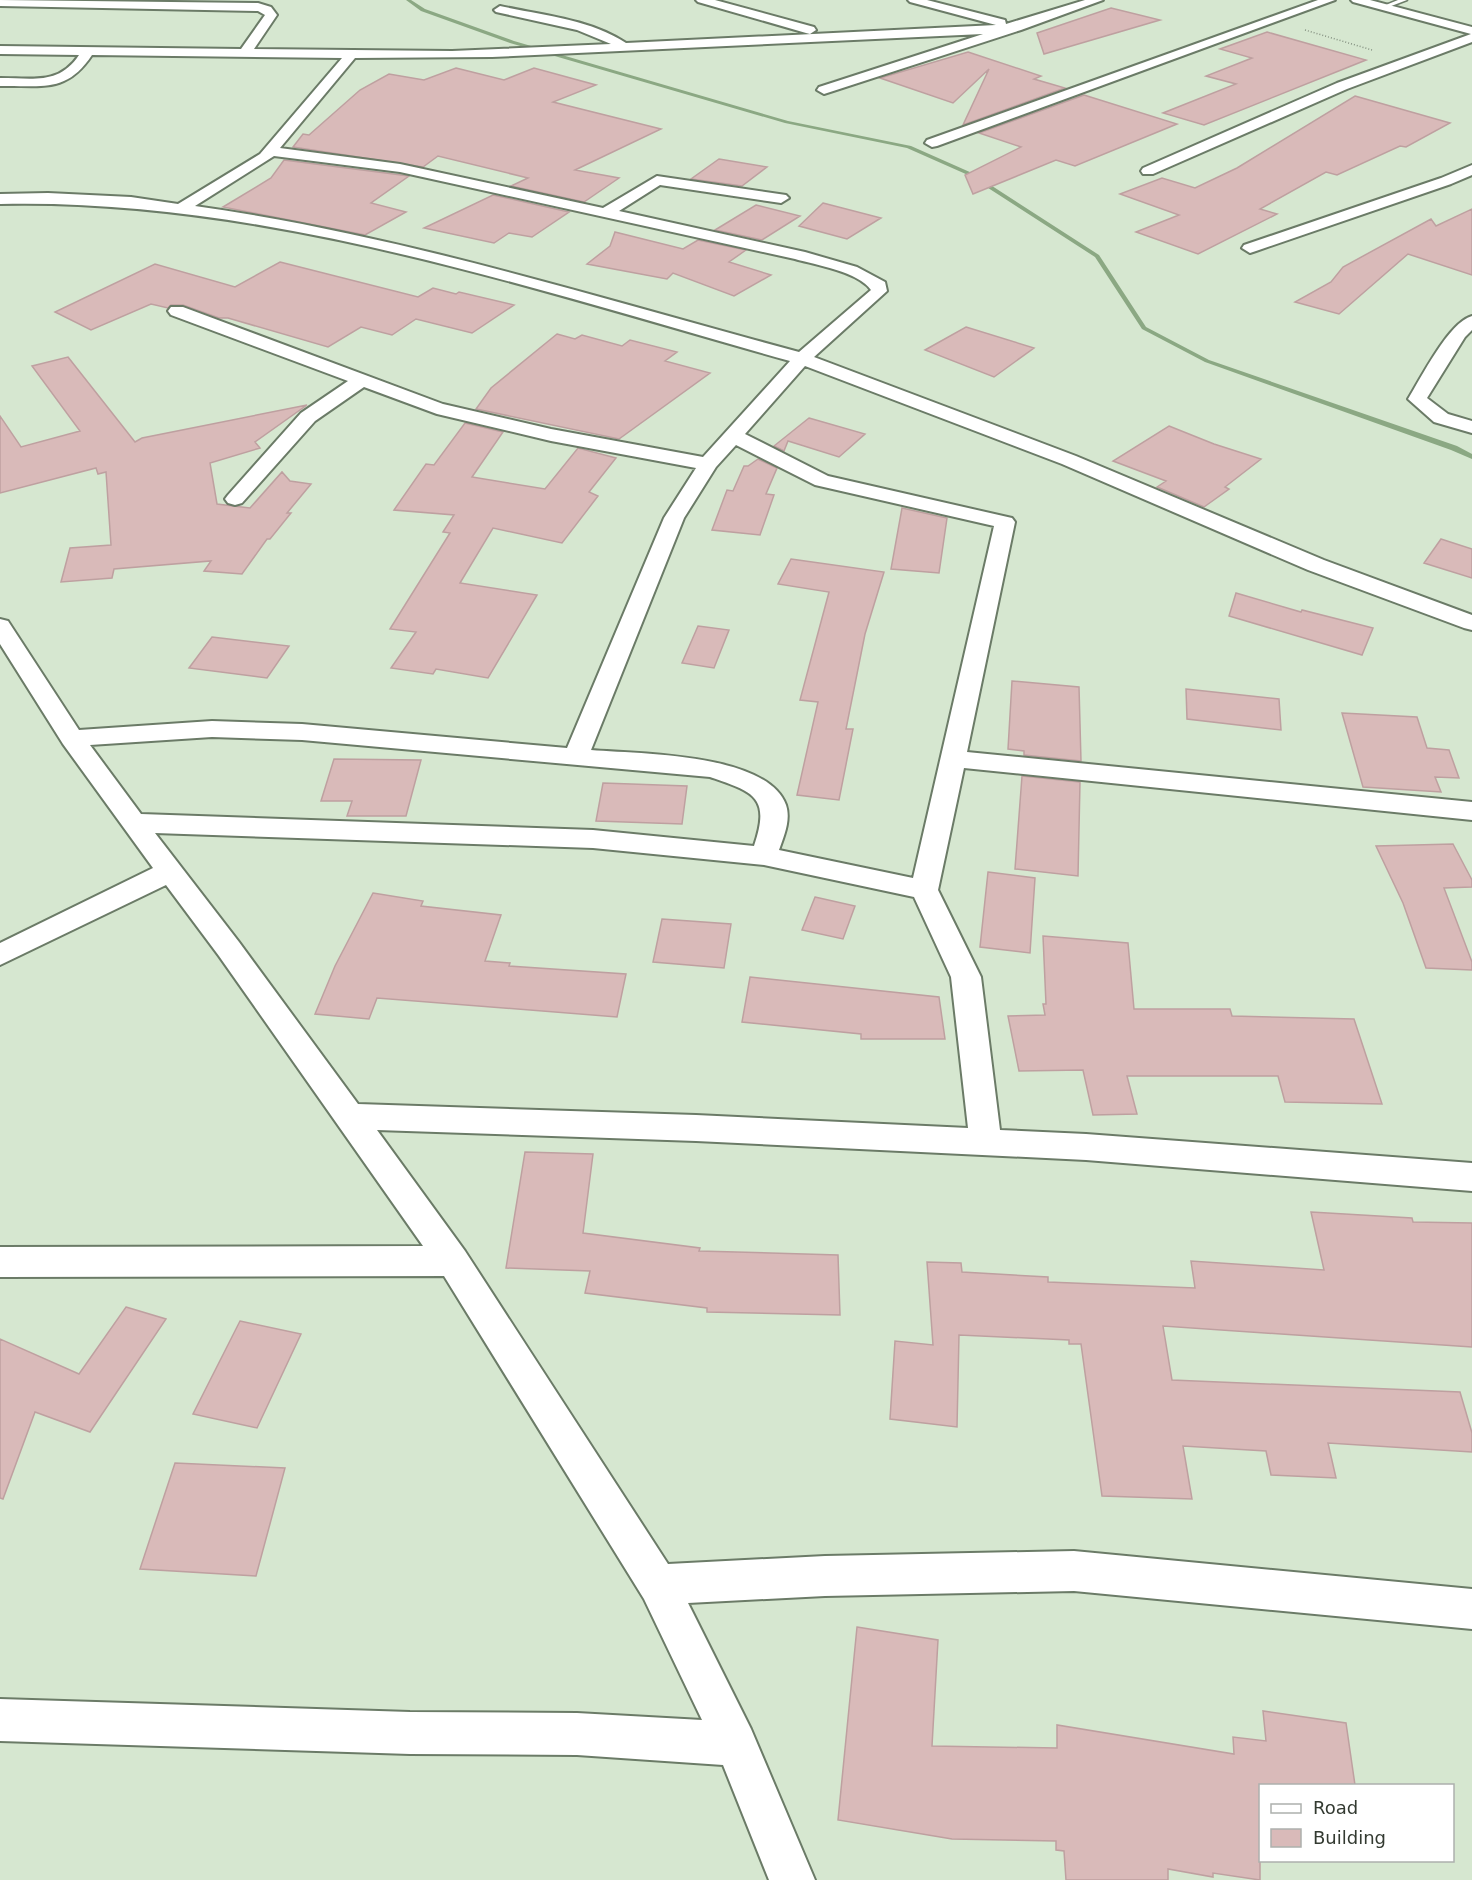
<svg xmlns="http://www.w3.org/2000/svg" width="1472" height="1880" font-family="'DejaVu Sans',sans-serif">
<style>
.lines{fill:none;stroke-linecap:round;stroke-linejoin:round}
.stream{fill:#8ba883;fill-rule:evenodd}
.building{fill:#d9bab9;stroke:#bea0a0;stroke-width:1.5}
.lane-casing{stroke:#6b7b67;stroke-width:3}
.street-casing{stroke:#6b7b67;stroke-width:4}
.path{stroke:#859181;stroke-width:1.5;stroke-dasharray:1 2;stroke-linecap:butt}
.lane{fill:#fff;fill-rule:evenodd}
.street{fill:#fff;fill-rule:evenodd}
</style>
<rect width="100%" height="100%" fill="#d6e7d0"/>
<g class="lines">
<path class="stream" d="M406 0H411L425 9 514 41 788 121 911 146 972 173 1099 255 1146 327 1209 360 1457 446 1472 454V459L1451 450 1205 362 1142 329 1095 257 968 175 907 148 785 123 510 43 421 11Z"/>
</g>
<path class="building" d="M1111 8 1160 20 1044 54 1037 33Z
M1267 32 1366 60 1204 125 1163 113 1236 84 1206 76 1252 58 1220 49Z
M968 52 1041 76 1034 79 1065 88 963 125 989 69 953 103 880 78Z
M456 68 504 80 534 68 596 85 553 102 661 129 575 170 619 178 584 202 511 186 528 178 438 156 423 167 293 147 303 134 309 135 360 90 389 74 424 80Z
M1084 95 1177 124 1075 166 1056 160 973 194 965 175 1021 147 979 133Z
M1355 96 1450 123 1406 147 1400 146 1337 175 1326 172 1260 209 1277 214 1198 254 1136 232 1179 215 1120 194 1162 178 1195 188 1237 168Z
M719 159 767 167 742 186 691 179Z
M284 160 409 176 371 203 406 212 365 235 223 207 271 178Z
M493 195 569 212 532 237 509 233 494 243 424 228Z
M823 203 881 218 847 239 799 226Z
M756 205 800 216 762 240 715 230Z
M1472 209V275L1408 254 1339 314 1295 302 1331 282 1343 267 1431 219 1436 226Z
M615 232 683 249 698 240 746 250 729 262 771 275 734 296 673 273 667 279 587 264 610 246Z
M280 262 418 297 433 288 456 294 459 292 514 305 472 333 416 319 392 335 361 327 328 347 228 318H219L183 305H171L168 308 151 304 91 330 55 312 155 264 235 287Z
M966 327 1034 348 994 377 925 350Z
M557 334 575 339 582 335 622 346 630 340 677 352 665 361 710 373 619 439 476 409 491 388Z
M68 357 135 442 142 438 307 405 255 442 260 448 210 463 217 504 250 508 282 472 290 481 311 484 287 513H291L270 539H267L242 574 204 571 211 561 114 569 112 578 61 582 70 548 111 545 106 472 98 474 96 468 0 493V416L21 447 80 431 32 366Z
M809 418 865 434 839 457 788 441 784 451 774 446Z
M465 423 503 432 472 477 545 489 578 448 616 458 589 492 598 496 562 543 493 528 460 583 537 595 488 678 436 669 433 674 391 668 416 632 390 629 450 533 443 532 454 515 394 510 426 464 434 465Z
M1169 426 1214 444 1261 459 1225 487 1229 489 1204 507 1157 487 1166 481 1113 461Z
M758 459 777 468 766 494 774 495 760 535 712 530 727 490 733 491 744 466H748Z
M902 508 947 518 939 573 891 569Z
M1441 539 1472 549V578L1424 563Z
M791 559 884 572 865 634 846 729H853L839 800 797 795 818 702 800 700 829 592 778 584Z
M1236 593 1301 612 1302 610 1373 628 1362 655 1229 616Z
M698 626 729 630 714 668 682 663Z
M212 637 289 646 267 678 189 668Z
M1012 681 1079 687 1081 761 1024 755V751L1008 749Z
M1186 689 1279 699 1281 730 1187 719Z
M1342 713 1417 717 1427 748 1449 750 1459 778 1435 777 1441 792 1363 787Z
M334 759 421 760 406 816H347L352 801H321Z
M1022 776 1080 782 1078 876 1015 869Z
M603 783 687 786 682 824 596 821Z
M1453 844 1472 880V887L1444 888 1472 962V970L1426 968 1403 903 1376 846Z
M988 872 1035 878 1030 953 980 947Z
M373 893 423 901 421 906 501 915 485 961 510 963 509 966 626 974 617 1017 377 998 369 1019 315 1014 335 966Z
M815 897 855 906 843 939 802 930Z
M662 919 731 924 724 968 653 962Z
M1043 936 1128 943 1134 1009H1230L1232 1016 1354 1019 1382 1104 1285 1102 1278 1076H1127L1137 1114 1093 1115 1083 1070 1019 1071 1008 1016 1045 1015 1043 1004H1046Z
M750 977 939 997 945 1039H861V1034L742 1022Z
M525 1152 593 1154 583 1233 700 1248 699 1251 838 1255 840 1315 707 1312V1308L585 1293 590 1271 506 1268Z
M1311 1212 1412 1218 1413 1222 1472 1223V1347L1163 1326 1172 1380 1460 1392 1472 1433V1452L1328 1443 1336 1478 1271 1475 1266 1451 1183 1446 1192 1499 1102 1496 1081 1344H1069V1340L959 1335 957 1427 890 1419 895 1341 933 1345 927 1262 961 1263 962 1272 1048 1277V1282L1195 1288 1191 1261 1324 1270Z
M126 1307 166 1319 90 1432 35 1412 3 1499 0 1498V1339L79 1374Z
M240 1321 301 1334 257 1428 193 1414Z
M175 1463 285 1468 256 1576 140 1569Z
M857 1627 938 1640 932 1746 1057 1748V1725L1234 1754 1233 1737 1266 1741 1263 1711 1346 1723 1355 1785H1260V1880L1213 1873V1877L1168 1869V1880H1066L1064 1851 1056 1850V1841L952 1839 838 1820Z"/>
<g class="lines">
<g class="lane-casing">
<path id="lane" d="M1398 0H1407L1386 8 1381 7Z"/>
</g>
<g class="street-casing">
<path id="street" d="M0 0 258 3 271 7 277 15 254 49 452 51 611 44 577 30 496 12 494 10 500 6C542 15 590 19 626 43L996 25 910 2 908 0H927L1005 20 1006 24 1085 0H1103L1021 30 824 94 817 90 819 87 983 34 492 57 355 58 280 148 400 164 603 208 657 176 786 195 789 198 781 203 660 185 619 211 805 252 857 267 885 282 887 291 814 357 1076 456 1324 560 1472 615V630L1464 628 1308 570 1062 464 805 366 745 434 828 476 1012 518 1015 522 967 752 1472 802V820L964 768 938 890 981 977 1000 1130 1086 1134 1472 1163V1191L1086 1160 696 1141 377 1130 465 1251 668 1564 825 1556 1074 1551 1472 1589V1629L1074 1591 825 1596 688 1603 751 1729 815 1880H769L723 1765 577 1755 410 1754 0 1741V1699L410 1712 577 1713 702 1720 644 1599 444 1276 0 1277V1247L423 1246 219 956 166 885 0 965V943L153 868 63 744 0 644V619L8 621 79 730 212 721 302 724 567 748 664 518 696 468 551 441 437 414 364 387 315 421 242 503 235 505 228 503 225 499 228 495 301 413 348 381 171 315 168 311 171 307H183L443 404 551 429 703 457 790 361C535 290 267 198 0 204V194L48 193 131 197 178 204 260 154 342 58 92 55C66 94 42 85 0 86V78C33 78 59 85 79 55L0 54V46L241 49 265 15 258 11 0 6ZM274 156 400 172 795 259C816 265 859 272 871 290L799 352C599 298 401 235 195 206ZM736 445 815 485 994 526 913 878 779 850C784 836 791 820 786 805 767 753 639 754 591 750L684 518 716 467ZM212 737 302 740 710 777C753 792 771 796 754 846L593 830 141 814 90 745ZM155 833 593 848 764 865 914 897 951 977 968 1128 696 1115 358 1104 239 942Z
M696 0H715L814 27 816 30 810 34 806 33 698 2Z
M1318 0H1335L937 146 932 147 925 143 927 140Z
M1351 0H1370L1472 27V42L1347 89 1153 174H1143L1141 171 1143 168 1337 83 1471 34 1353 2Z
M1472 165V175L1451 184 1256 251 1250 253 1242 248 1244 245 1441 178Z
M1472 316V330L1465 337 1427 398 1448 414 1472 421V433L1434 422 1408 399C1421 378 1449 322 1472 316Z"/>
</g>
<path class="path" d="M1305 30 1372 50"/>
<use href="#lane" class="lane"/>
<use href="#street" class="street"/>
</g>
<rect x="1259" y="1784" width="195" height="78" fill="#ffffff" stroke="#adb0ad" stroke-width="1.5"/>
<rect x="1271" y="1804" width="30" height="9" fill="#ffffff" stroke="#adb0ad" stroke-width="1.5"/>
<text x="1313" y="1814" font-size="18" fill="#333a31">Road</text>
<rect x="1271" y="1829" width="30" height="18" fill="#d9bab9" stroke="#adb0ad" stroke-width="1.5"/>
<text x="1313" y="1844" font-size="18" fill="#333a31">Building</text>
</svg>
